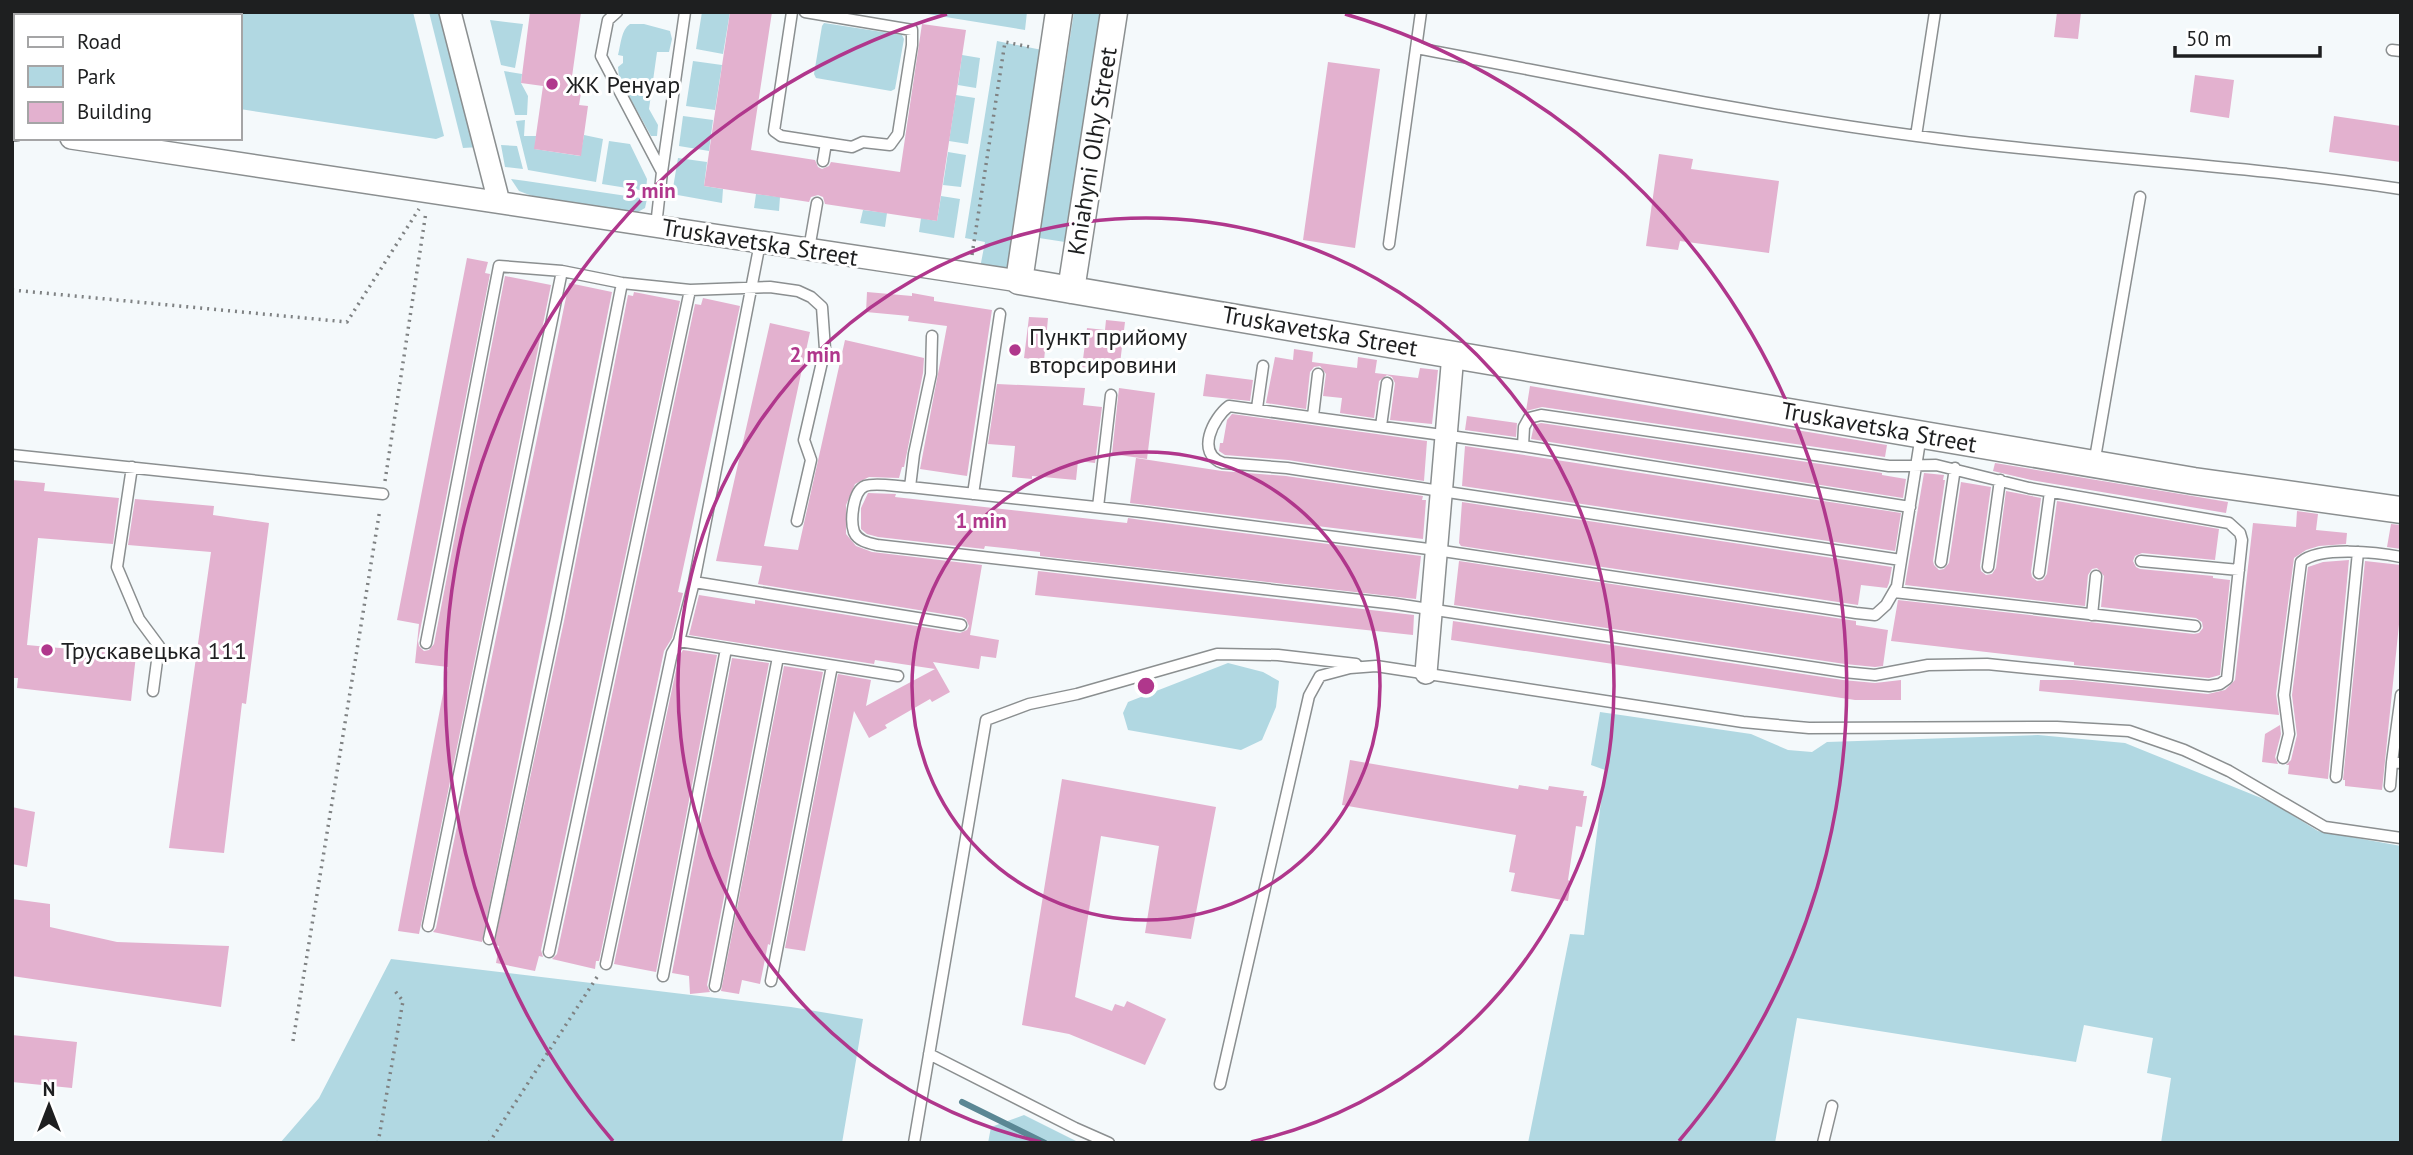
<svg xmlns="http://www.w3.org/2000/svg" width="2413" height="1155" font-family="'PT Sans',sans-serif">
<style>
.green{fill:#b1d8e2}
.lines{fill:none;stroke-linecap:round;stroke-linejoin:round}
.stream{stroke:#5b8794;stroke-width:6}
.building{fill:#e3b1cf}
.service-casing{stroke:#8b8f90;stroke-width:13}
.minor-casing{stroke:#8b8f90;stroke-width:24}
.tertiary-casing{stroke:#8b8f90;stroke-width:29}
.path{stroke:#7f8283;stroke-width:3.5;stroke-dasharray:2 5;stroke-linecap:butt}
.service{stroke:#fff;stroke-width:10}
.minor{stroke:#fff;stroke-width:21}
.tertiary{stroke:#fff;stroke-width:26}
.ring{fill:none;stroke:#b0378c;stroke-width:3.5}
.poi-dot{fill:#b0378c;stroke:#fff;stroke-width:2.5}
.labels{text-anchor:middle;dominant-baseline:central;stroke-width:6;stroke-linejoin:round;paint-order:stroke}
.poi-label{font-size:24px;fill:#1e1f20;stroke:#fff;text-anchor:start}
.street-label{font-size:24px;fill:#1e1f20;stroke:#fff}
.centre{fill:#b0378c;stroke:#fff;stroke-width:3.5}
.ring-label{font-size:21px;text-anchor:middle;font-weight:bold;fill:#b0378c;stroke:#fff;stroke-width:6;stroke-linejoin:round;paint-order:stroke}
</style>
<rect width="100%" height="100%" fill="#f4f9fb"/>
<path class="green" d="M164 12H413L444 136 436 139 240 109V16H164Z
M429 12H445L479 147 463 148Z
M702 12H730L723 54 696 49Z
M915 12H1027L1025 30Z
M1074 12H1100L1065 242 1039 238Z
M490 20 523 24 515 68 501 65Z
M824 23 902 35 904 39 895 89 891 91 816 78 814 74 822 26Z
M630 24H644L670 31 672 39 669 52H657L649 109 658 125 657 136H651L619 78 618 67 623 63V56L618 55C621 44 621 30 630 24Z
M997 41 1047 51 1007 274 980 268 985 242 965 238Z
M962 55 980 58 976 88 958 85Z
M693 61 722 65 715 110 686 106Z
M504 71 522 74 521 83 528 96 527 115H515Z
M956 95 975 98 968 144 949 141Z
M683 116 713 120 709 151 679 146Z
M525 120 524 136H536L535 149 580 156 584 135 603 139 596 182 528 170 516 121Z
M609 141 630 144 647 179 646 191 602 184Z
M501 145 517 146 523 169 505 167Z
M948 152 966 155 961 187 943 185Z
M678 158 707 162 704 186 723 189 722 203 672 194Z
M511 179 526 181 647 199 645 208 636 213 535 197 519 191Z
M756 194 780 197 779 211 754 208Z
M941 196 960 199 954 238 919 232 921 218 937 221Z
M863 210 887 213 885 227 860 223Z
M1228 663 1263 672 1279 681 1276 707 1262 740 1241 750 1128 730 1123 713 1128 702Z
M1600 712 1751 734 1788 750 1812 752 1827 742 2038 735 2125 743 2271 802 2318 831 2401 846V1143H2161L2171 1078 2147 1073 2153 1038 2084 1025 2076 1062 1797 1018 1775 1143H1528L1570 934 1584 935 1605 770 1591 765Z
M391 959 791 1007 863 1019 842 1143H280L319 1098Z
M1024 1115 1080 1143H988L991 1127Z"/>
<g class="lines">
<path class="stream" d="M962 1102 1045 1143"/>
</g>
<path class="building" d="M530 12H581L570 91 581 93 579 105 588 106 581 156 534 149 543 86 521 83Z
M730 12H772L751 150 815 160 818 167 822 169 829 166 831 162 900 172 922 24 966 30 937 221 825 204 823 197 818 195 811 197 809 202 704 186Z
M2057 12H2081L2078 39 2054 37Z
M1328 62 1380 69 1355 248 1303 240Z
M2195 75 2234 80 2229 118 2190 112Z
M2334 116 2401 126V162L2329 152Z
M1659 154 1693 159 1691 169 1779 181 1769 253 1680 241 1678 250 1646 246Z
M467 258 488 262 485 273 490 274 418 641 419 646 424 651 429 650 434 644 505 276 551 285 419 934 398 931 448 667 415 663 419 624 397 620Z
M569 283 612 292 482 942 433 932 436 928Z
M634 292 680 301 541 950 543 957 539 956 535 971 496 963 499 946 494 945 564 621 628 295 633 296Z
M867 292 912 296V293L934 297V301L992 310 967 476 920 469 947 326 908 321 909 316 866 312Z
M703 298 740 306 678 592 683 593 672 638 664 651 599 961H596L595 969 552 959 557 954 695 304 701 305Z
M1029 317 1048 318 1044 361 1024 358Z
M1106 320 1125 322 1119 372 1082 367 1087 328 1105 330Z
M770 323 810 332 764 546 798 550 845 340 924 358 923 373 904 467H902L899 478 869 477 855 484 846 505V534L856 546 872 552 982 565 970 635 999 640 996 658 981 656 979 669 933 662 950 692 932 702 930 699 885 725 887 728 869 738 854 711 805 951 785 948 838 674 871 680 866 706 935 669 875 660 874 664 689 635 699 595 755 604V600L960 633 967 630 969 626 966 619 962 617 758 584 762 566 716 561Z
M1294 349 1313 352 1312 362 1357 368 1358 357 1377 360 1375 373 1418 378 1420 368 1438 370 1432 424 1390 420 1395 383 1392 377 1387 375 1379 381 1374 418 1340 413 1342 398 1323 396 1326 374 1320 366 1314 367 1310 372 1306 409 1266 403 1275 357 1293 360Z
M1206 374 1253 380 1250 401 1203 396Z
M997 384 1085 388 1083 405 1102 407 1095 463 1078 461 1076 480 1032 476V479L1012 477 1015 446 988 444Z
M1530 386 1887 445 1885 457 1542 407 1526 411Z
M1119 388 1155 393 1147 459 1112 454Z
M1232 414 1427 441 1424 481 1288 460 1225 455 1219 451 1220 443H1223L1227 420Z
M1467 416 1517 423 1516 437 1465 430Z
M1541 423 1882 473V475L1906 479 1903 498 1531 439 1534 425Z
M1465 446 1901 513 1895 551 1462 486Z
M1136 458 1222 471 1286 476 1423 496 1422 500H1426L1423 539 1130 503Z
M1995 463 2228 502 2226 513 2031 480 1993 471Z
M1924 473 1944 475 1943 480H1945L1933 561 1934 565 1939 570 1944 569 1949 563 1961 482 1991 487 1980 566 1981 571 1986 575 1992 574 1996 568 2006 491 2041 498 2031 572 2032 577 2037 581 2043 580 2047 574 2057 501 2219 529 2215 560 2142 553 2135 556 2133 561 2136 567 2140 569 2213 576V578L2230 580 2220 675 2209 678 2074 665V662L1891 641 1898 600 2194 634 2199 633 2203 628 2202 622 2196 618 2101 607 2104 576 2097 568 2092 569 2088 575 2085 606 1905 585Z
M12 480 45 483 44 491 119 498 113 544 38 538 27 645 136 655 131 701 17 688 18 678H12Z
M868 493 896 494 895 497 1127 523 1128 518 1141 520 1421 556 1416 599 1040 556V552L985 546 984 549 878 537 867 534 861 529V508Z
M135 499 214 506 213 515 269 523 246 704 242 703 224 853 169 848 211 552 128 545Z
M1462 502 1892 567 1889 583 1887 588 1861 585 1858 605 1461 546 1459 543Z
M2297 511 2318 514 2316 530 2347 533 2346 544 2319 546 2306 550 2294 558 2276 694 2279 715 2039 691 2040 680H2073L2208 694 2225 690 2235 680 2253 523 2296 527Z
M2391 524 2401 525V549L2387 547Z
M2349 560 2328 779 2288 774 2289 765H2286L2291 760 2297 735 2292 695 2308 567 2323 562Z
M1459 561 1856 621V625L1888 630 1883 666 1875 667 1845 664 1454 605Z
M2365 561 2401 565V605L2382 790 2345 786V780H2343Z
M1038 571 1414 615 1413 635 1035 595Z
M1453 621 1843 680 1875 683 1901 680V700H1855L1451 640Z
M683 650 717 655 656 972 614 964 679 656Z
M732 658 769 663 707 985 710 992 690 994 689 976 672 973Z
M784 666 823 672 770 945 768 944 760 984 742 980 739 994 721 991Z
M2280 725 2281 734 2275 757 2278 764 2262 762 2265 734Z
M1350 760 1518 789 1519 785 1548 790 1549 786 1584 791 1583 796H1587L1582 827 1576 826 1568 880 1571 882 1568 901 1511 891 1515 873 1509 872 1516 835 1342 805Z
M1062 779 1216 807 1191 939 1145 933 1159 846 1101 836 1075 997 1112 1011 1115 1004 1124 1007 1127 1001 1166 1019 1145 1065 1069 1034 1022 1025Z
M12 807 35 812 27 867 12 864Z
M12 899 50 904V927L117 942 229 946 221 1007 12 976Z
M12 1035 77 1042 72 1088 12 1082Z"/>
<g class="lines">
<g class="service-casing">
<path id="service" d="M18 12 39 15
M617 12 608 20 601 56 662 172 656 226
M792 12 774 131 781 136 852 147 863 142 890 145 898 134 912 45V30L805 12
M1416 48C1582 79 1749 114 1917 136 2078 158 2240 164 2401 189
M2392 50 2401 51
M1916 136 1935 12
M823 161 826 143
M662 172 685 12
M1389 244 1421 12
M809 249 817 203
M932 336 931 374 914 454 910 487 1142 512 1436 550 1856 613 1875 615 1886 605 1897 586 1921 435
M1257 408 1263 366
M1313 416 1318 374
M1381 426 1387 383
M1523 446 1229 406C1213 418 1195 454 1223 463L1287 468 1901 560
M12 455 383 494
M2094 464 2140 197
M132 467 117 567 139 619 159 646 153 691
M910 487C897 487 877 482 865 486 853 491 850 520 854 532 858 541 868 543 877 545L1396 604 1844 672 1875 675 1928 665 1987 664 2209 686 2220 684 2227 679 2242 540 2240 533 2229 523 2029 488 1936 465 1889 466 1541 415 1529 418 1524 427 1523 446 1910 507
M973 494 1000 314
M1098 507 1111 395
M2141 561 2239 570
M1941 562 1955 468
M1988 567 2000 480
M2039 573 2050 492
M694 582 961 625
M1894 592 2195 626
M2092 615 2096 576
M679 641 898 676
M426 643 499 266 562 271 622 283 690 290 770 287 798 291 811 297 822 307 825 349 804 440 811 460 797 521
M2283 758 2289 734 2284 695 2301 562C2320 546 2377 552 2401 557
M2392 762 2401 695
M2336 777 2358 552
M2390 786 2392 762 2401 763
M428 926 562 271
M489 939 556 619 622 283
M549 952 690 290
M606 964 672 653 679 641 694 582 760 243
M663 976 726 649
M771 981 832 666
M715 986 778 657
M929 1054 1075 1128 1109 1143
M1220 1084 1309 696 1320 676 1350 668 1376 666 1743 722 1809 728 2057 727 2129 731 2184 750 2229 771 2325 827 2401 838
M914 1143 986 720 1029 704 1077 694 1217 654 1278 655 1356 664
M1823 1143 1832 1106"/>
</g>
<g class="minor-casing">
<path id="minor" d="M450 12 499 202
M12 129 16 130
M71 138 1019 281
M1426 673 1453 354"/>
</g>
<g class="tertiary-casing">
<path id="tertiary" d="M1059 12 1019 281 2194 481 2401 510
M1071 290 1114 12"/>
</g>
<path class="path" d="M972 255 1005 42 1030 47
M12 290 347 322 419 209
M385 481 426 212
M293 1041 380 509
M378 1143 403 1001 395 991
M489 1143 599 974"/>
<use href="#service" class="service"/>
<use href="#minor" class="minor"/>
<use href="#tertiary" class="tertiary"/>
</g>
<g class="ring">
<circle cx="1146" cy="686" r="234"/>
<path d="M1041 1142A468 468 0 1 1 1251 1142"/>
<path d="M613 1141A701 701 0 0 1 947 14M1345 14A701 701 0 0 1 1679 1141"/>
</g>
<g class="poi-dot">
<circle cx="552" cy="84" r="7"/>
<circle cx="1015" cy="350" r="7"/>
<circle cx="47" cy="650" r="7"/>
</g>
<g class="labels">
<g class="poi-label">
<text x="566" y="84">ЖК Ренуар</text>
<text x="1029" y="336">Пункт прийому<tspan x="1029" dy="28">вторсировини</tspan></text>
<text x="61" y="650">Трускавецька 111</text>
</g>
<g class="street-label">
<text transform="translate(1092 151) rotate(-81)">Kniahyni Olhy Street</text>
<text transform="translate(760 242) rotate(9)">Truskavetska Street</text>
<text transform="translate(1320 331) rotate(10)">Truskavetska Street</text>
<text transform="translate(1879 427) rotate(10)">Truskavetska Street</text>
</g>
</g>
<circle cx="1146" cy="686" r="10" class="centre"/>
<g class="ring-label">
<text x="650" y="198">3 min</text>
<text x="815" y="362">2 min</text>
<text x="981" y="528">1 min</text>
</g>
<rect width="2413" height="1155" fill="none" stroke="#1e1f20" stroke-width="28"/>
<rect x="14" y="14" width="228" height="126" fill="#ffffff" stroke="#a5a5a6" stroke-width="2"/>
<rect x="28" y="37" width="35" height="10" fill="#ffffff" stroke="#a5a5a6" stroke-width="2"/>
<text x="77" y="49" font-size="21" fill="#1e1f20">Road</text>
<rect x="28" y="66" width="35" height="21" fill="#b1d8e2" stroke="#a5a5a6" stroke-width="2"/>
<text x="77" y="84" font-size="21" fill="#1e1f20">Park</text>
<rect x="28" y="102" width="35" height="21" fill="#e3b1cf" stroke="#a5a5a6" stroke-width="2"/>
<text x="77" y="119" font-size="21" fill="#1e1f20">Building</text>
<g transform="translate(49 1106)" stroke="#ffffff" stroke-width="5" paint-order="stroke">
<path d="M0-5L12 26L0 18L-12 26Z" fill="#1e1f20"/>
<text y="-10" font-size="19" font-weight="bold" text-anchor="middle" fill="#1e1f20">N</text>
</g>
<path d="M2175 46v10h145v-10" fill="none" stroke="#1e1f20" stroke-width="3.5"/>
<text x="2186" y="46" font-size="21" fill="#1e1f20" stroke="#ffffff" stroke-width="5" paint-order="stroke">50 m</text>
</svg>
